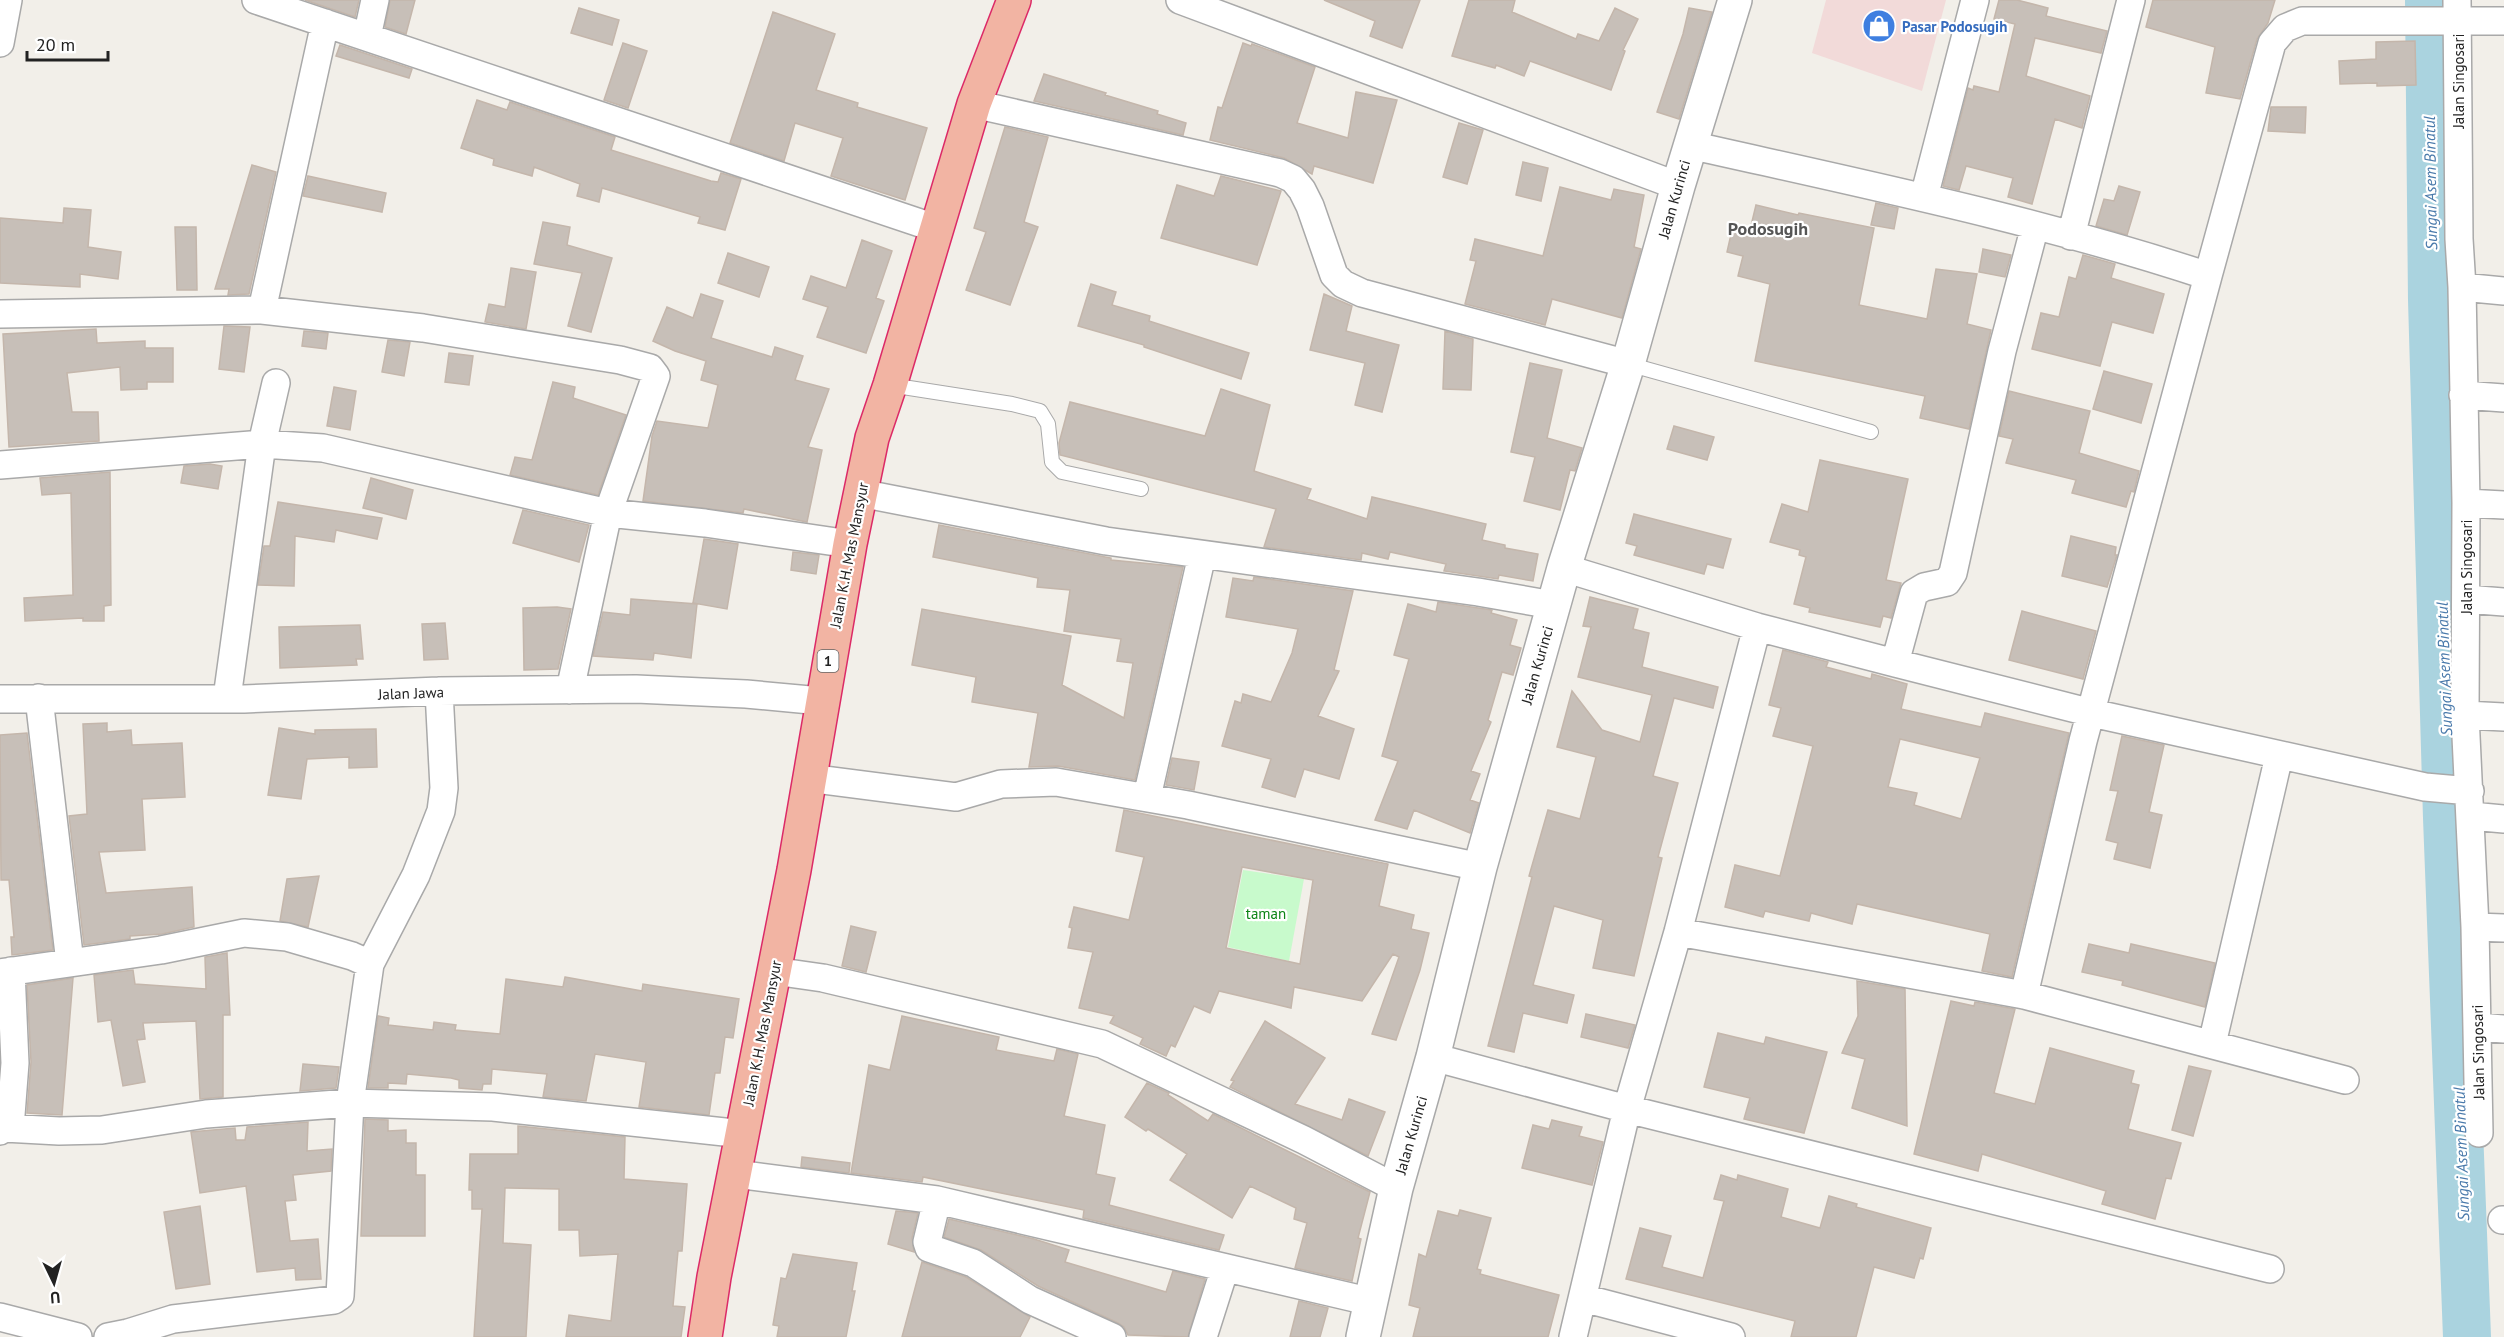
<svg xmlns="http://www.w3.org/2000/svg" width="2504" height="1337" font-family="'PT Sans',sans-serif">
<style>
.commercial{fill:#f2dad9}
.park{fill:#c8facc}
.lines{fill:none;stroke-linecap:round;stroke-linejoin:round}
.river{stroke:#aad3df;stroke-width:48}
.building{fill:#c7bfb8;stroke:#c4b6ab;stroke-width:1.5;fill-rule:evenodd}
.service-casing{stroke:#a9a9a9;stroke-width:16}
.minor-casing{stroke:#a9a9a9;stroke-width:30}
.tertiary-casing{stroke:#a9a9a9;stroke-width:36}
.trunk-casing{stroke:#dc2a67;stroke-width:36}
.service{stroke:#fff;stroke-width:14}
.minor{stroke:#fff;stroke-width:27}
.tertiary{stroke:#fff;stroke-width:33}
.trunk{stroke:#f2b4a3;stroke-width:33}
.labels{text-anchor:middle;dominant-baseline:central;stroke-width:4.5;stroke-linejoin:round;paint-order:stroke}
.shield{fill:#fff;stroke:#646464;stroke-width:1.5}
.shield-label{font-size:14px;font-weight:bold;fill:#222}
.shop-label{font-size:15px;font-weight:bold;fill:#366cbe;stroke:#fff;text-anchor:start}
.street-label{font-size:15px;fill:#222;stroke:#fff}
.park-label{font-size:15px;fill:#0c8416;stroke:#fff}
.water-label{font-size:16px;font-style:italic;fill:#4a7aab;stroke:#fff}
.quarter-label{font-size:18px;font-weight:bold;fill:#555;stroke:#fff}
</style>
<rect width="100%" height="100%" fill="#f2efe9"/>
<path class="commercial" d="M1826 0H1946L1922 91 1812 53Z"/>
<path class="park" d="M1243 870 1304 879 1289 961 1228 947Z"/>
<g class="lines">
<path class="river" d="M2429 0 2432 300 2447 818 2467 1337"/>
</g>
<path class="building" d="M305 0H359L355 17Z
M390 0H415L406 34 385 27Z
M1324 0H1420L1402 48 1370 36 1375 21Z
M1469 0H1515L1512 12 1576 39 1578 34 1599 41 1615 8 1638 19 1623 50 1625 51 1611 90 1530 61 1524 76 1496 65 1495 68 1452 56Z
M1999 0H2017L2048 8 2046 16 2107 31 2101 53 2035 38 2026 76 2090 96 2082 128 2055 119 2032 204 2008 197 2013 178 1966 166 1959 190 1943 186 1968 88 1973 90 1974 86 1999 92 2015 24 1994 19Z
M2153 0H2275L2268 23 2257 39 2240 99 2206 93 2215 47 2146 27Z
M579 8 619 20 612 45 571 33Z
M1689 8 1712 12 1679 119 1657 112 1683 34Z
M773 12 835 34 816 90 858 103 857 107 927 128 905 200 831 176 843 138 795 123 784 161 730 143Z
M2415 41 2416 85 2377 86V83L2340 84 2339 61 2376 59V42Z
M623 43 647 51 628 108 604 100Z
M1243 43 1251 46 1252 44 1315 67 1297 123 1348 138 1356 92 1397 100 1373 183 1314 166 1312 174 1284 158 1210 140 1218 107 1222 108Z
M340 45 412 69 409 78 336 56Z
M1044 74 1106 93 1105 95 1158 111 1157 114 1186 123 1183 135 1034 101Z
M477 100 507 110 510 102 615 137 611 150 711 181 718 182 721 173 741 179 725 230 698 223 700 217 602 188 599 202 577 196 580 184 534 167 532 176 493 165 494 159 461 148Z
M2271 107H2306L2305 133 2268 131Z
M1459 123 1483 130 1467 184 1443 177Z
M1005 127 1048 137 1024 222 1038 227 1010 305 966 290 986 232 974 228Z
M1523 162 1548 168 1541 201 1516 195Z
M252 165 276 172 249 294 228 295 229 289H215Z
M308 176 386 193 382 212 303 196Z
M1221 176 1281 191 1257 265 1161 238 1177 185 1214 196Z
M2119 186 2140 192 2127 235 2096 226 2104 199 2114 201Z
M1560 187 1611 200 1614 189 1644 195 1634 247 1641 249 1622 318 1552 299 1545 325 1465 304 1476 261 1470 260 1475 239 1543 256Z
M1876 203 1898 208 1894 229 1871 225Z
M1756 205 1798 215 1799 213 1874 228 1859 305 1927 319 1936 269 1977 274 1967 324 1991 330 1969 429 1920 418 1925 396 1755 361 1770 284 1738 276 1743 256 1727 252 1732 230 1749 234Z
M64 208 91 210 88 247 121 252 118 279 80 274V287L0 283V218L63 223Z
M543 222 570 227 567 245 612 258 591 332 568 326 582 273 534 264Z
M175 227H196L197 290H177Z
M862 240 892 251 876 298 884 301 866 353 817 337 828 307 803 299 811 276 846 288Z
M1983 249 2011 255 2005 277 1979 272Z
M728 253 769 267 759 297 718 283Z
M2083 255 2115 264 2111 278 2164 294 2153 333 2112 322 2100 366 2032 349 2041 313 2059 317 2069 277 2076 279Z
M511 268 536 272 526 329 485 322 489 304 505 307Z
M1091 284 1116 292 1112 305 1150 316 1149 321 1249 353 1241 379 1144 347V345L1078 326Z
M701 294 723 301 711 338 772 357 775 347 803 356 795 380 829 389 808 447 822 450 807 522 744 509 743 513 643 501 652 436 657 421 708 428 718 385 701 380 706 361 675 351 653 341 667 307 693 318Z
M1324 294 1352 306 1346 331 1399 345 1382 412 1355 405 1365 363 1310 350Z
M224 326 250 327 244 372 219 369Z
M96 329 97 343 145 341V348H173V382H147V389L121 390 120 367 67 373 72 412H98L99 441 9 447 3 334Z
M304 331 328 333 326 349 302 346Z
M1445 331 1473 339 1471 390 1443 389Z
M388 340 410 342 404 376 382 372Z
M449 353 473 356 469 385 445 382Z
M1530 363 1562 370 1547 438 1582 448 1575 471 1570 470 1560 510 1524 501 1535 457 1511 452Z
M2104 371 2152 384 2141 423 2093 409Z
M553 382 575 387 573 398 626 415 598 495 510 475 515 457 532 460Z
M334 387 356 391 350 430 327 426Z
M1221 389 1270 405 1254 471 1311 489 1307 499 1367 519 1372 497 1486 524 1482 540 1505 545V548L1538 554 1533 581 1499 575 1498 579 1444 571 1446 564 1390 552 1388 559 1362 553 1361 560 1264 547 1276 509 1060 455 1059 443 1070 402 1205 436Z
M2009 391 2090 411 2079 453 2139 471 2134 492 2131 491 2126 507 2072 493 2076 480 2006 463 2013 439 1999 436Z
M1674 426 1714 437 1707 460 1667 449Z
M1820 460 1908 479 1886 580 1901 583 1891 618 1883 616 1880 627 1809 612 1810 608 1794 604 1806 557 1799 555 1800 550 1770 542 1782 504 1808 512Z
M210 464 222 466 218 489 181 483 184 466Z
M110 472 111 605 104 606V621H83V618L25 621 24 598 73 595 71 493 42 495 40 478Z
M371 478 413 490 406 519 363 508Z
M278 502 382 518 377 539 336 530 334 542 295 536 294 586 258 585 264 546H270Z
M523 510 589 525 579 562 513 543Z
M1634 514 1731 539 1723 568 1707 564 1704 574 1634 555 1637 546 1626 543Z
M939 525 1111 558V560L1183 567 1135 780 1058 766 1029 767 1038 713 972 702 976 677 912 665 922 609 1071 636 1062 685 1124 718 1133 663 1117 661 1121 639 1064 631 1070 590 1037 587 1038 578 933 557Z
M2071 536 2116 547 2115 555H2117L2107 587 2062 576Z
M704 539 738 544 727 609 693 603Z
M793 552 819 555 816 574 791 570Z
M1254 577 1353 591 1334 670 1339 671 1318 716 1354 729 1339 779 1304 769 1295 797 1262 787 1271 759 1222 746 1235 701 1241 703 1243 694 1271 702 1292 653 1298 629 1226 617 1233 578 1253 581Z
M1590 597 1638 609 1633 629 1649 633 1642 667 1718 687 1713 708 1674 698 1653 776 1678 783 1658 857 1662 858 1634 976 1593 968 1603 920 1554 906 1533 985 1574 995 1567 1023 1523 1013 1514 1052 1488 1046 1532 877 1529 876 1548 810 1580 819 1596 757 1557 747 1572 691 1602 730 1640 742 1652 695 1578 677 1591 627 1583 626Z
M631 599 697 604 691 658 654 653 653 660 593 656 603 612 630 615Z
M1438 602 1492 610 1491 613 1517 620 1510 645 1521 648 1513 675 1502 672 1488 720 1491 722 1471 771 1480 774 1470 800 1479 803 1470 833 1414 810 1407 829 1375 820 1398 761 1382 756 1409 659 1394 655 1408 604 1436 612Z
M557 607 571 609 558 669 524 670 523 608Z
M2022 611 2096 631 2083 679 2009 660Z
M445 623 448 659 424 660 422 624Z
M360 625 363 659H356L357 665 280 668 279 627Z
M1783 650 1828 662 1826 667 1871 679 1872 674 1907 684 1901 709 1981 727 1985 713 2069 733 2012 977 1982 971 1990 934 1857 904 1852 924 1811 913 1809 921 1765 911 1763 917 1725 907 1735 865 1780 876 1813 746 1773 736 1781 708 1769 705ZM1900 739 1980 758 1961 819 1914 805 1917 793 1888 787Z
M107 723V732L131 730 132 745 182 743 185 797 142 799 145 850 99 852 106 893 192 887 194 927 162 934 130 936V939L84 945 69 816 87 814 83 724Z
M279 728 315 734V730L376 729 377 767 349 768V757L307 759 301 799 268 795Z
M27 733 53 950 12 955 11 937H14L9 880H1L0 735Z
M2122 736 2164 745 2149 812 2162 815 2150 868 2114 859 2118 843 2106 840 2118 791 2110 790Z
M1172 758 1199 762 1194 790 1166 785Z
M1124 810 1388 864 1379 906 1414 915 1411 929 1429 933 1420 970 1396 1040 1372 1034 1399 957 1393 954 1362 1001 1294 987 1291 1008 1219 991 1210 1013 1194 1006 1175 1047 1171 1045 1166 1056 1140 1044 1143 1038 1110 1023 1114 1016 1079 1008 1093 952 1068 948 1072 928 1069 927 1074 907 1129 920 1144 857 1116 851ZM1242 867 1313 880 1300 964 1226 948Z
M319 876 308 927 280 921 287 879Z
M851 926 876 932 866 972 842 966Z
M2089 944 2129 953 2131 944 2215 963 2205 1007 2122 985 2123 981 2082 972Z
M227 953 230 1015H223V1097L200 1099 196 1021 143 1023 145 1039 137 1040 145 1082 123 1086 111 1020 98 1022 94 975 133 970 135 984 206 989 205 957Z
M565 977 642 991 643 984 739 999 733 1038 725 1037 720 1073H715L709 1115 639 1107 646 1062 595 1054 586 1101 543 1097 547 1074 492 1069 491 1084H483L482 1090 459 1088V1080L451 1078 407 1074 406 1084 388 1083V1088H368L378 1016 389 1018 388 1025 433 1030 434 1022 456 1025 455 1030 500 1034 506 979 563 987Z
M73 978 62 1115 27 1113 31 1062 27 985Z
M1857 981 1905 989 1907 1126 1852 1108 1865 1059 1842 1053 1858 1016Z
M1951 1001 1974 1006 1975 1002 2015 1009 1994 1093 2035 1104 2050 1048 2134 1071 2131 1083 2139 1085 2128 1129 2181 1143 2171 1179 2166 1178 2155 1219 2102 1204 2106 1191 1982 1154 1978 1171 1914 1154Z
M1586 1014 1635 1025 1628 1048 1581 1037Z
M902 1016 999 1037 996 1050 1054 1061 1057 1049 1078 1054 1064 1116 1105 1125 1096 1174 1115 1178 1109 1205 1224 1235 1219 1250 1083 1218 1084 1210 923 1177 922 1182 851 1173 869 1065 890 1070Z
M1265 1021 1325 1058 1295 1104 1342 1120 1349 1099 1385 1112 1368 1156 1230 1087 1234 1081 1231 1080Z
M1718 1033 1764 1044 1766 1037 1827 1052 1804 1133 1744 1119 1750 1098 1704 1087Z
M303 1064 339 1067 336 1088 300 1091Z
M2189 1066 2211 1071 2193 1136 2172 1130Z
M1147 1083 1169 1093 1168 1095 1208 1121 1213 1114 1370 1192 1358 1238 1361 1239 1352 1281 1295 1268 1307 1223 1294 1219 1296 1208 1250 1186 1232 1218 1170 1180 1187 1154 1148 1129 1146 1131 1125 1117Z
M365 1119 388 1120V1131L406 1130V1143H416V1175H425V1236H361Z
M1552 1120 1582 1127 1579 1136 1603 1142 1592 1185 1522 1168 1533 1125 1549 1129Z
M308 1122 307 1151 332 1149 331 1171 293 1175 296 1200 285 1201 290 1241 318 1239 321 1279 296 1280 295 1268 257 1272 246 1186 200 1193 191 1132 235 1128 236 1140H245L247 1127Z
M518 1126 625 1137 624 1179 687 1184 682 1251H678L673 1306 685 1307 681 1337H566L569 1315 611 1321 618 1254 580 1256 579 1230H559V1189L505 1188 503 1243 531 1245 526 1337H474L482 1209H472V1190H469L470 1154H518Z
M802 1157 850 1163 849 1173 801 1167Z
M1721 1175 1737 1180 1738 1175 1788 1189 1781 1217 1820 1228 1829 1196 1857 1204 1856 1207 1931 1228 1923 1259 1920 1258 1914 1278 1874 1267 1856 1337H1791L1795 1321 1626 1279 1640 1228 1671 1236 1662 1267 1703 1278 1724 1201 1714 1199Z
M200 1206 210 1284 176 1289 164 1212Z
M1460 1210 1491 1218 1477 1269 1481 1270 1480 1274 1559 1295 1548 1337H1413L1420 1308 1409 1305 1419 1254 1426 1257 1438 1211 1458 1216Z
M896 1211 918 1213 912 1238 914 1252 888 1244Z
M949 1219 1034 1239 1069 1250 1065 1262 1166 1292 1173 1271 1205 1279 1188 1337 1128 1335 1124 1327 1118 1323 1038 1286 981 1250 944 1237Z
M793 1254 857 1263 852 1291H855L846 1337H777L779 1326 773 1325 781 1278 786 1279Z
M922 1262 966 1277 1030 1317 1020 1337H902Z
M1299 1301 1328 1308 1320 1337H1290Z"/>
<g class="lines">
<g class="service-casing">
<path id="service" d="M1628 364 1871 432
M890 385 1012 404 1040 411 1048 424 1052 462 1062 472 1141 489"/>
</g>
<g class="minor-casing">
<path id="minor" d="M256 0 938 229
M1180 0 1678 186
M2457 0 2459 239 2462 287 2466 503 2465 715 2475 927 2479 1133
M367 37 375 0
M0 43 8 0
M974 104 1280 173 1293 179 1302 190 1310 206 1334 275 1343 284 1362 293 1628 364
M1690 145C1863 184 2039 220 2208 276L2272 43 2285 28 2302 21H2504
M1924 197 1975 0
M2071 236 2131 0
M2462 287 2504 291
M262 310 325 23
M0 314 262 310 423 328 620 360 650 368 656 376 608 513 570 690
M2463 395 2504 398
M0 465 262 444 323 448 608 513 705 523 850 544
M860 493 1106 541 1478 592 1553 605
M2466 503 2504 505
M1564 568 1757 627 1895 663 2092 713 2425 787 2470 791
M2466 599 2504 602
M1895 663 1914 593 1924 587 1947 582 1953 573 2002 351 2035 226
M39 698 70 963
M227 698 262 444 276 383
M0 699H244L439 691 636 689 746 694 821 701
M2465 715 2504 717
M808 778 956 797 1001 784 1056 782 1188 805 1480 867
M1147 797 1202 555
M2471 816 2504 819
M2475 927 2504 928
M1678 932 2024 995 2345 1080
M774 971 823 978 1102 1044 1304 1140 1396 1188
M0 973 161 950 244 933 287 937 352 956 370 964 416 875 441 811 444 788 439 691
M2024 995 2083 741 2208 276
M2478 1027 2504 1029
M2212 1044 2279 756
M1433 1057 1627 1109 2270 1269
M10 1128 15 1063 11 971
M0 1131 4 1128 59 1131 102 1130 206 1114 350 1103 493 1107 743 1134
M736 1174 937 1200 1372 1302
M937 1200 927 1242 929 1248 973 1263 1030 1300 1112 1337
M2502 1220H2504
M1583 1298 1731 1337
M0 1317 78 1337
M108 1337 128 1333 173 1319 334 1300 340 1296 350 1103 370 964
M1203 1337 1225 1268
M1573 1337 1627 1109 1678 932 1757 627"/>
</g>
<g class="tertiary-casing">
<path id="tertiary" d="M1363 1337 1396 1188 1433 1057 1480 867 1564 568 1628 364 1678 186 1735 0"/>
</g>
<g class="trunk-casing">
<path id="trunk" d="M705 1337 714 1277 794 870 850 544 872 438 890 385 974 104 1014 0"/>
</g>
<use href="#service" class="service"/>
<use href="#minor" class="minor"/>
<use href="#tertiary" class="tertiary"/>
<use href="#trunk" class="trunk"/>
</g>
<defs>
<g id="shop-disc" transform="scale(1.725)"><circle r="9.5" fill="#3f7fe0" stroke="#fff"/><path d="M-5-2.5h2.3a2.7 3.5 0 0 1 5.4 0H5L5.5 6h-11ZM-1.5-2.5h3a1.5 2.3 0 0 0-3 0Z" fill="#fff"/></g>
</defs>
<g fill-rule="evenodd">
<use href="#shop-disc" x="1879" y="26"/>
</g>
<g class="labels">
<rect class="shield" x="817.5" y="650" width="21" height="22" rx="4.5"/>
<g class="shield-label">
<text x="828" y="661">1</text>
</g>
<g class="shop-label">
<text x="1902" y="26">Pasar Podosugih</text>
</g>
<g class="street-label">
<text transform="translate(2458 81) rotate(-90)">Jalan Singosari</text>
<text transform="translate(1674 199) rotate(-74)">Jalan Kurinci</text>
<text transform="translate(849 555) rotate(-79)">Jalan K.H. Mas Mansyur</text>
<text transform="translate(2466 567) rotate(-90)">Jalan Singosari</text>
<text transform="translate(1537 665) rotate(-74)">Jalan Kurinci</text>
<text transform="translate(411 693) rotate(-2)">Jalan Jawa</text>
<text transform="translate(762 1033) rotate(-79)">Jalan K.H. Mas Mansyur</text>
<text transform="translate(2478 1052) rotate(-91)">Jalan Singosari</text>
<text transform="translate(1411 1135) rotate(-74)">Jalan Kurinci</text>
</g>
<g class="park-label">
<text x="1266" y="913">taman</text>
</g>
<g class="water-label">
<text transform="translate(2430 183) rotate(-91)">Sungai Asem Binatul</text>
<text transform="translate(2444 669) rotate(-92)">Sungai Asem Binatul</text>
<text transform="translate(2461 1154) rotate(-92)">Sungai Asem Binatul</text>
</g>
<g class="quarter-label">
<text x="1768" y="228">Podosugih</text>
</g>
</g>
<g transform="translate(54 1283) rotate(175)" stroke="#ffffff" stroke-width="4.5" paint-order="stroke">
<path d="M0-4.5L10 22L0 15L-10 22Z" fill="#222222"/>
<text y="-9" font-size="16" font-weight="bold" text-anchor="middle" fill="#222222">U</text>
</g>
<path d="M27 51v9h81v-9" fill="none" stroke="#222222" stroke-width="3"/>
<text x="36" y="51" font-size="18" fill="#222222" stroke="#ffffff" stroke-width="4.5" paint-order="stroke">20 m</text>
</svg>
